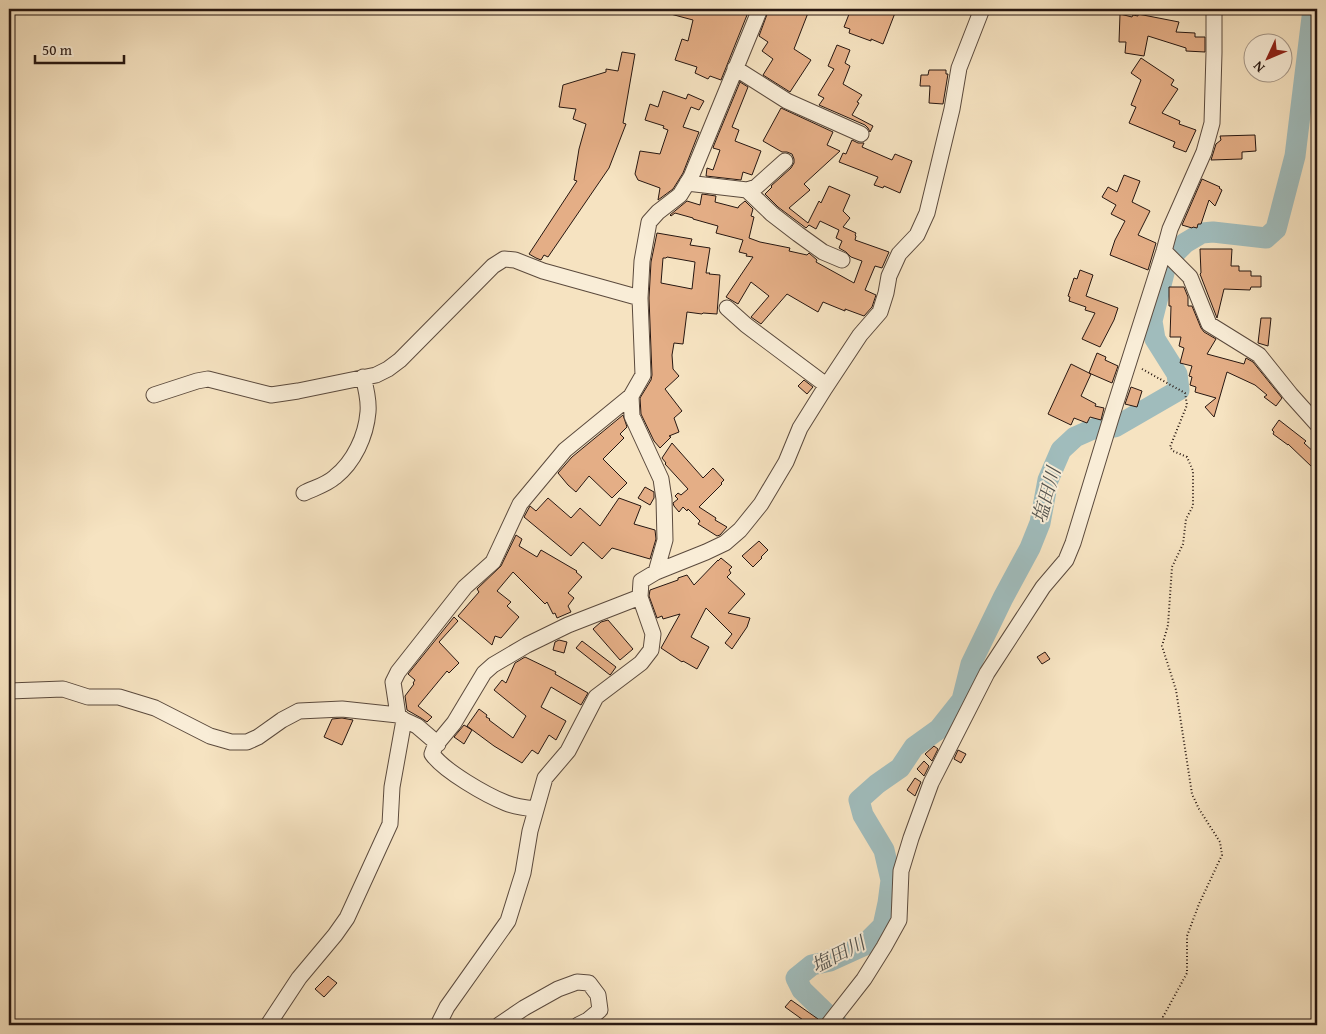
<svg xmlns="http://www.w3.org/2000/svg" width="1326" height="1034" font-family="'Gentium Book Plus','Noto Serif JP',serif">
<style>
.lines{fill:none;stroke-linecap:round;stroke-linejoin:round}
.river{stroke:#a0bcbc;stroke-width:21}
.building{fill:#e4ae86;stroke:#271711;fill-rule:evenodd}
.minor-casing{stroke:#5b4a3d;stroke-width:17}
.path{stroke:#271711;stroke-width:2;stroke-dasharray:1 2.5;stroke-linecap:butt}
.minor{stroke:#f9edd7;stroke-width:15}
.labels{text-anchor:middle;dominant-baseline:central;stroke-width:4;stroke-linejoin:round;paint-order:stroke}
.water-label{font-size:19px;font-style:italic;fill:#51514d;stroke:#f9edd7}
</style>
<rect width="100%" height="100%" fill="#f6e3c1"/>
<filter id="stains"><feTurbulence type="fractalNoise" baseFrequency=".004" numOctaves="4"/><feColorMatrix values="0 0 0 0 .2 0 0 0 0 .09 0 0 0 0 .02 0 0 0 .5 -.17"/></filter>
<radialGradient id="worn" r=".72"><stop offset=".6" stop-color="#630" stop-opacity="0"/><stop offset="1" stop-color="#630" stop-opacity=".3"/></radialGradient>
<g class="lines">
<path class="river" d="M838 1025 802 990 796 978 812 965 830 961 863 946 883 926 888 903 891 880 884 850 863 815 859 800 877 784 900 768 914 747 939 729 962 700 971 664 1003 598 1030 548 1040 523 1048 480 1061 450 1075 437 1100 426 1115 427 1179 390 1177 374 1155 339 1152 321 1167 261 1185 243 1202 233 1213 232 1266 238 1276 229 1295 156 1313 9"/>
</g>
<path class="building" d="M664 9H744L749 10 721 80 710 76 708 79 695 73 697 67 675 60 682 39 688 41 693 20 663 12Z
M769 9H797L808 13 794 49 811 60 790 92 763 75 773 59 762 51 768 42 759 36Z
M851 9H893L892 12 895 13 883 44 871 39V41L849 33 850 29 844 27Z
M1120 14 1132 17 1133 15 1138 16V14L1179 22 1176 32 1195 33V37H1205V52L1186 51V48L1148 36 1144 56 1125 53 1126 42H1119Z
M837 45 850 50 845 63 850 66 843 84 862 95 857 102 859 103 852 115 873 126 870 132 868 128 865 125 819 105 824 98 818 95 834 69 828 66Z
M622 52 635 54 623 123 626 124 609 168 548 257 544 255 541 260 536 258 529 254 577 181 574 180 579 149 586 124 573 119 576 109 559 107 563 85 606 72V69L618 71Z
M1141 58 1174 80 1171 85 1178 89 1162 113 1180 121 1179 124 1196 130 1186 152 1173 147 1175 142 1129 123 1136 107 1131 105 1141 80 1131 73Z
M929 70H946V74H948L943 104 929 103 930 86H920L921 75H928Z
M740 82 748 87 732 127 739 130 735 141 761 151 752 175 743 172 741 180 706 176 707 168 713 170 720 150 713 148 714 145Z
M663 91 686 99 688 94 704 101 699 110 691 107 683 127 699 132 683 173 673 189 658 200 660 188 638 180 635 174 640 151 660 154 668 130 663 128 664 126 645 120 650 104 658 107Z
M781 108 833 132 827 145 840 151 804 184 810 190 789 208 808 223 819 201 821 203 829 186 850 195 843 211 850 218 843 227 856 233 855 235 856 236 855 240 889 252 882 268 875 266 865 290 876 295 872 307 864 316 845 309V311L823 302 818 312 787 294 761 324 751 317 769 296 751 282 738 304 726 297 753 257 746 256 747 254 739 252 743 240 716 233 718 226 693 219V218L675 213 671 216 670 215 687 201 700 205 702 194 716 196 715 202 738 208 739 206 745 201 753 209 751 216 754 217 749 238 760 242 790 248 789 251 807 255 809 253 817 260 816 262 854 283 862 261 851 257 846 252 839 248 842 241 836 238 839 230 820 221 816 229 809 225 806 228 778 207 765 194 772 187 771 186 791 168 794 163V159L792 154 787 152H782L763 141Z
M1255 135 1256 151 1242 152V159L1211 160 1216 144 1221 140 1220 136Z
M852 140 858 143H864L862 147 892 160 895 154 912 161 900 193 884 186 883 188 874 185 878 177 839 162 843 153 846 154Z
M1124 175 1140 181 1132 202 1150 211 1138 235 1156 243 1148 270 1110 255 1115 240 1125 221 1111 214 1116 205 1102 197 1108 187 1117 192Z
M1202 179 1220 187 1219 188 1222 190 1215 206 1209 200 1201 224H1198L1197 228 1193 227 1192 228 1182 225Z
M657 233 692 239 690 245 710 248 706 273H710L709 274 720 275 717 314 703 313 702 314 687 312 683 344 674 343 672 355 673 369 679 376 665 389 682 411 674 418 679 432 669 436 671 437 660 448 654 441 641 414 640 398 651 380 652 375 649 298 651 262ZM667 257 695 262 692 289 661 283 663 258H666Z
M1200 249H1232L1231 266H1239V271H1251V276H1261V287H1251L1250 290 1224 289 1217 318 1200 274 1201 273Z
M1080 270 1093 275 1086 296 1118 308 1114 320 1100 347 1082 339 1095 313 1085 310 1086 307 1069 301 1070 297 1068 296 1074 278 1077 279Z
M1169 287H1184L1188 297V306H1192L1201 328 1204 332 1216 339 1207 354 1244 364 1246 358 1253 362 1282 398 1276 406 1264 397 1267 395 1255 385 1227 372 1214 417 1205 407 1216 398 1195 392 1196 387 1190 385 1192 377 1189 376 1192 366 1180 363 1184 348 1179 346 1181 337H1170L1171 306H1169Z
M1261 318H1271L1268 346 1258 343Z
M1097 353 1106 357 1105 360 1118 366 1112 383 1089 373Z
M1071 364 1091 374 1081 396 1096 404 1095 406 1104 408 1101 420 1090 417 1087 423 1074 418 1071 425 1048 414Z
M804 380 813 387 807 394 798 386Z
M1131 387 1142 391 1137 407 1125 404Z
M623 415 627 427 620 434 624 438 603 459 627 483 612 498 589 476 576 492 568 485 558 473 572 457Z
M1279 420 1306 441 1304 443 1317 455V462L1312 467 1288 444V445L1273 434 1274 432 1272 430Z
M672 443 703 478 713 468 724 480 721 483 722 484 699 507 716 518 715 520 727 527 720 535 717 536 698 524 700 521 688 509 687 511 683 507 679 512 674 506 673 503 678 499 675 496 678 493 681 495 688 489 665 464 666 463 662 458Z
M645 487 654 492V498L650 505 638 498Z
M548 498 571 518 580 508 600 526 619 498 641 506 634 524 655 530 656 539 650 559 612 548 602 559 583 542 571 556 524 517 530 506 536 511Z
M516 535 522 539 519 546 537 557 541 550 577 571 576 572 582 577 568 593 574 598 568 606 571 612 557 618 555 613 553 614 547 602 545 604 513 572 497 591 511 602 507 606 519 617 501 638 495 636 492 645 458 616 479 592 477 589 501 566Z
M759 541 768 550 761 557 762 558 753 567 742 556Z
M721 558 732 567 729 570 731 573 727 577 745 594 728 613 750 618 747 627 732 649 725 643 732 634 706 608 691 637 709 647 697 669 683 661 682 662 661 648 680 614 663 619 662 616 657 618 649 596 650 590 678 580V578L687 575 694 585 718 560V561Z
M454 617 458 621 439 642 459 663 449 673 447 671 418 706 432 717 427 722 421 718 407 710 405 696 414 684 413 683 415 680 408 674Z
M608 620 633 649 620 660 593 629 601 622Z
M559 640 567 642 564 653 553 650 555 642Z
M582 641 616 667 611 674 610 675 576 648Z
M1045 652 1050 659 1042 664 1037 657Z
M525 657 556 672 555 674 588 693 581 705 551 687 541 707 566 721 556 740 549 735 538 754 532 750 522 763 494 746 467 726 479 709 487 715 486 717 490 719 489 720 513 738 526 716 494 690 502 680 506 683 515 663Z
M342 718 353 720 342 745 324 737 332 719Z
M464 725 472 730 464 744 454 737Z
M934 746 938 749 932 761 925 754Z
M958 750 966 754 961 763 954 759Z
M924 761 929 766 924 776 917 769Z
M915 778 921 782 915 796 907 790Z
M328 976 337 983 324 997 315 989Z
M791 1000 818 1019 813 1025H810L785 1007Z"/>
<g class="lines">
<g class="minor-casing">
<path id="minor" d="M735 68 787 101 861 134
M687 183 747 190 772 214 798 234 823 252 842 260
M747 190 756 187 785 161
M1164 251 1190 277 1209 324 1259 355 1291 395 1317 424
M727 308 746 325 826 385
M154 395 197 381 208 379 271 395 298 391 376 375 388 369 400 360 493 266 504 259 515 260 543 271 640 298
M631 396 632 416 661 479 664 499 665 540 656 572
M304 493C314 488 326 485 335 477 354 462 366 436 368 412 369 401 366 388 363 377
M9 691 63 689 88 697H119L155 708 210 736 231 742H247L258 737 282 720 299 711 342 709 398 715 404 720 417 726 438 744
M398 715 393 682 398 672 465 587 493 562 520 504 565 450 631 396 643 375 640 298 642 261 649 222 658 212 680 195 691 177 760 9
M536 809C526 808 516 807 506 803 486 795 444 771 432 754L435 746 454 723 484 673 493 665 527 645 568 625 640 597
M268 1025 299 978 335 935 347 918 390 824 392 787 404 720
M438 1025 447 1007 508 921 523 873 530 831 545 778 568 751 596 697 641 663 651 650 653 634 640 597 641 581 656 572 706 552 725 543 740 530 761 504 786 462 800 428 825 388 860 335 880 312 886 293 889 276 899 254 917 235 927 213 952 109 959 68 982 9
M499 1025 524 1008 558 989 577 982 589 983 598 995 600 1010 588 1020 578 1025
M828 1025 864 979 884 947 899 920 901 871 911 838 931 783 987 673 1043 587 1066 560 1073 543 1111 418 1164 251 1170 229 1204 152 1212 123 1214 53V9"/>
</g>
<path class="path" d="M1142 369 1185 393 1187 405 1170 447 1173 451 1187 457 1193 471V506L1186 519 1183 544 1172 567 1168 625 1162 646 1176 690 1192 794 1199 809 1220 842 1222 855 1199 904 1187 936V973L1163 1017 1165 1025"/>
<use href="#minor" class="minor"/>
</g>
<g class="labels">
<g class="water-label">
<text transform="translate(1046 495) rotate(-74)">塩田川</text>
<text transform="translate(838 954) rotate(-27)">塩田川</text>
</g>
</g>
<rect width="1326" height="1034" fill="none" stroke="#f6e3c1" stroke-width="30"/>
<rect x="10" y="10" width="1306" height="1014" fill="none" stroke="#271711" stroke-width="2.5"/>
<rect x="15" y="15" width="1296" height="1004" fill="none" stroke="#271711"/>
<g transform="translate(1268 58) rotate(226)"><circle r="24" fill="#f9edd7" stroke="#a59788"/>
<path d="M0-4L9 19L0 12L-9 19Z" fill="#8f2418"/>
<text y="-8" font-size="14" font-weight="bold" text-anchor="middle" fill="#271711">N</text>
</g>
<path d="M35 55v8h89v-8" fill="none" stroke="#271711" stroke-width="2.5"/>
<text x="42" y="55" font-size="15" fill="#271711" stroke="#f9edd7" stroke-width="4" paint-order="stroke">50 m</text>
<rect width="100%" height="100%" filter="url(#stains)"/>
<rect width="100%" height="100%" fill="url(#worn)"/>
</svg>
